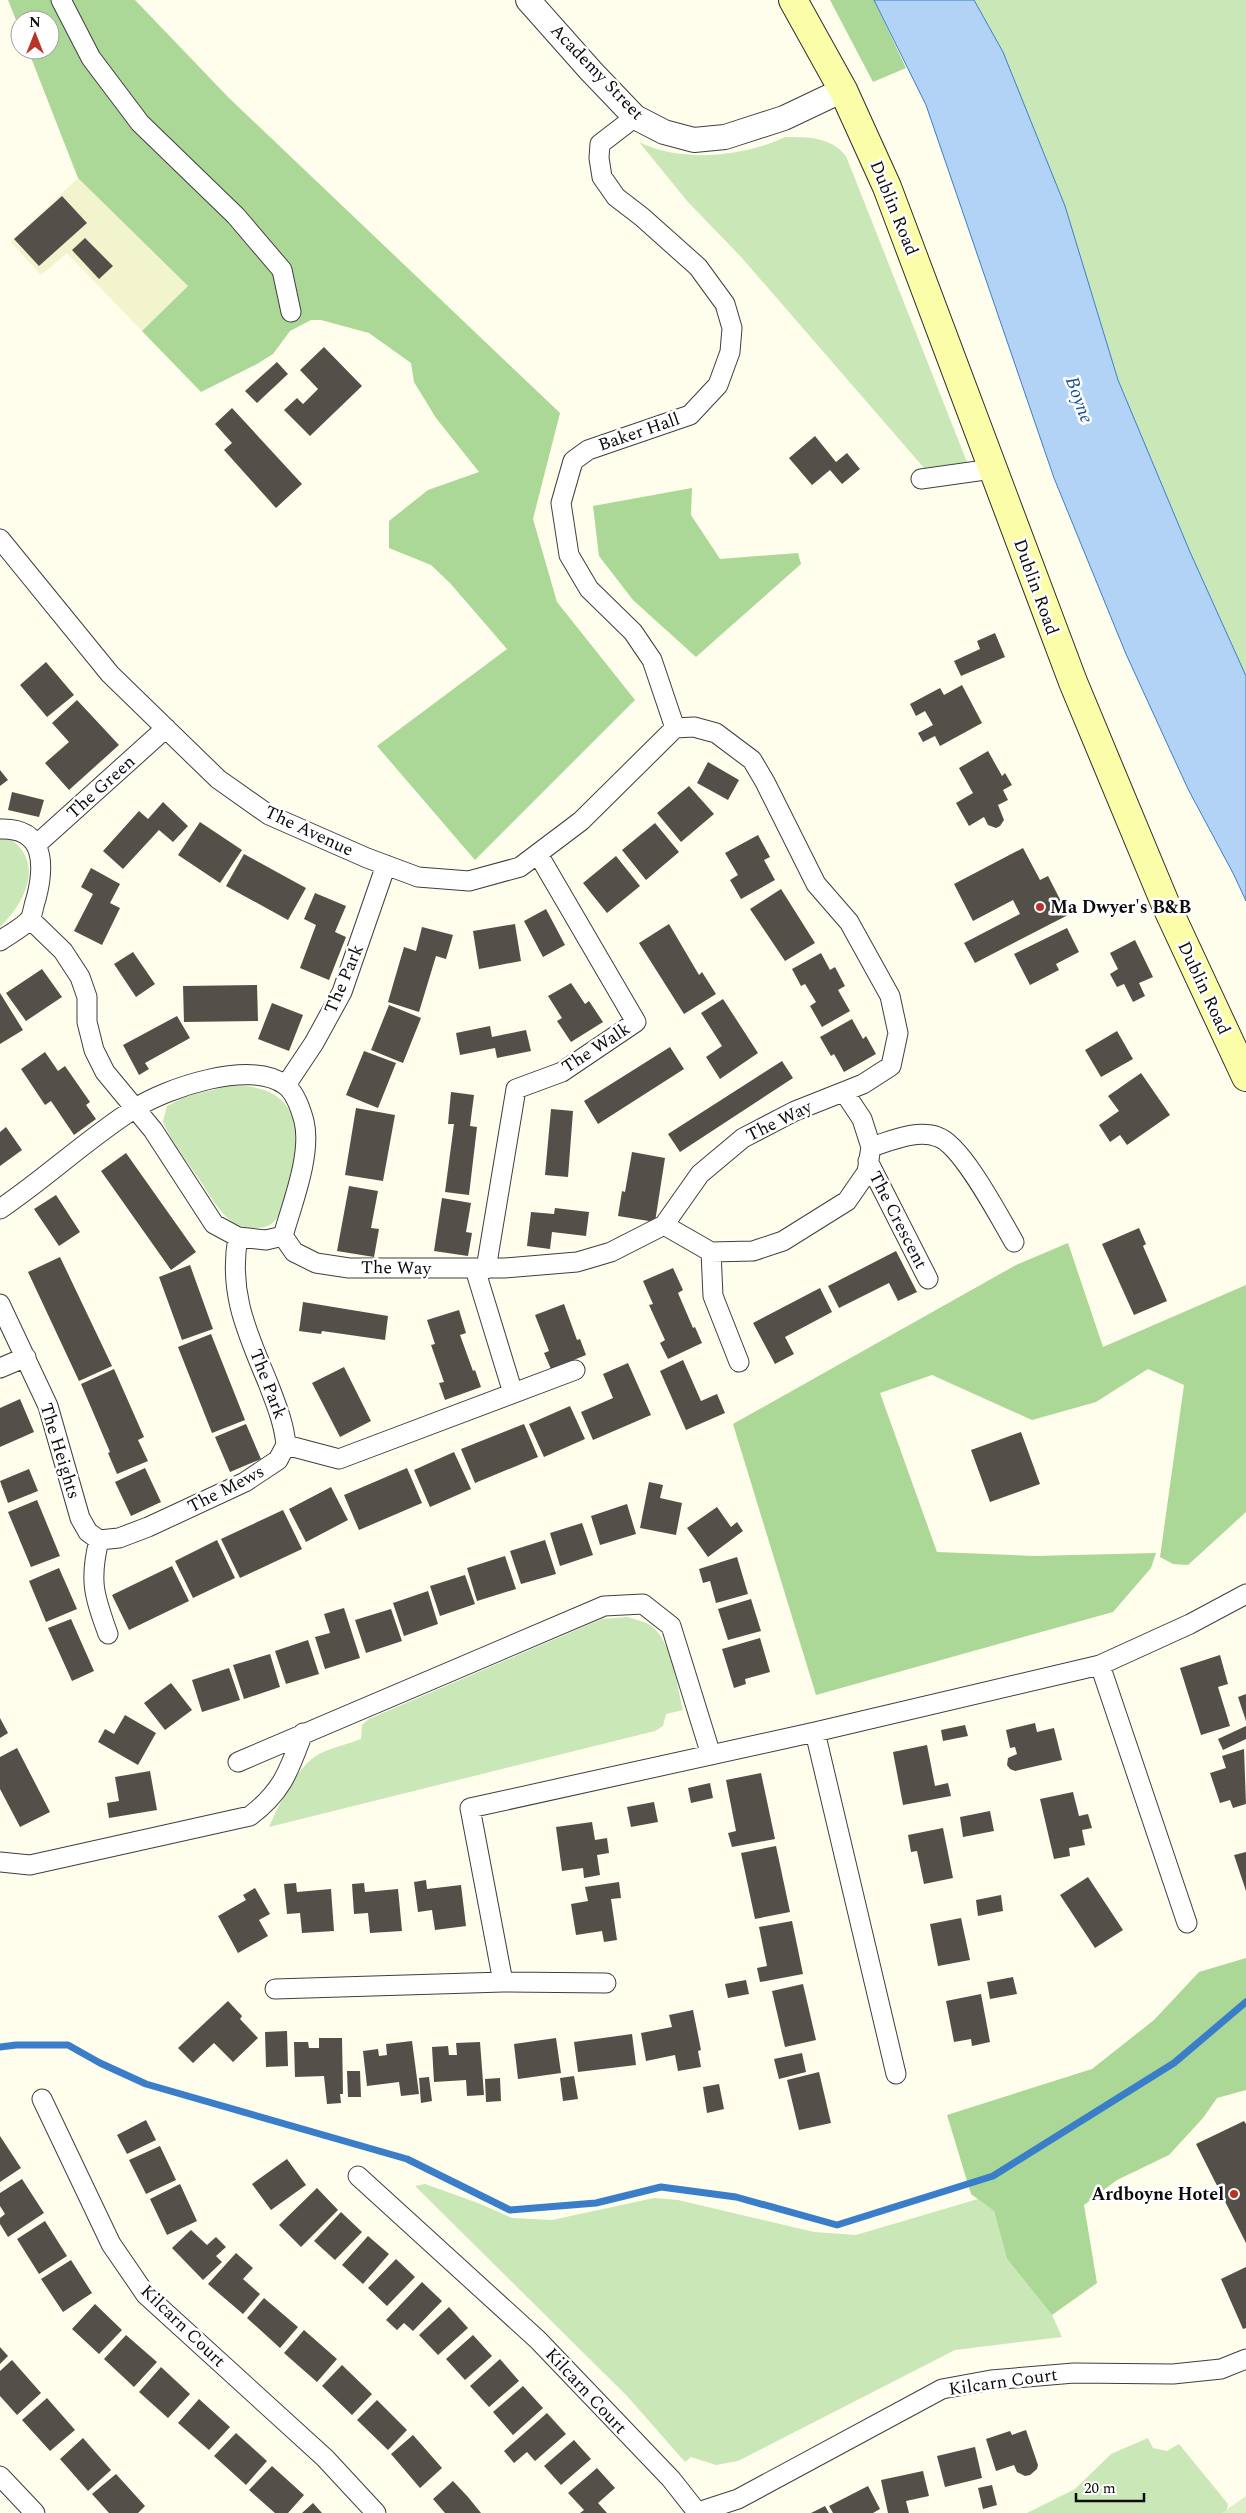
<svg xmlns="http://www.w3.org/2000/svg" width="1246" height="2513" font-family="Spectral,serif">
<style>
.farmland{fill:#f2f4cd}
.green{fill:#cae8b7}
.forest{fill:#abd896}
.pitch{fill:#ddefc8}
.water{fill:#b2d3f5;stroke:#3a7eca}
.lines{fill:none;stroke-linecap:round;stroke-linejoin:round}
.stream{stroke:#3a7eca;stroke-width:7}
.building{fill:#554f49}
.minor-casing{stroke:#3f3f3f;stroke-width:21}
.tertiary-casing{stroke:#3f3f3f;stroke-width:26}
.secondary-casing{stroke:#2e2e2e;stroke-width:30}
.minor{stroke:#fff;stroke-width:19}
.tertiary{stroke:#fff;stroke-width:24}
.secondary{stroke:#fcfda8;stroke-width:28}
.poi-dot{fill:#b93328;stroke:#fff;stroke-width:2}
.labels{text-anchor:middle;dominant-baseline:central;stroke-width:5;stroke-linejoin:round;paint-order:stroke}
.street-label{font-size:18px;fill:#0c0c0c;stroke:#fff}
.poi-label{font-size:18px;font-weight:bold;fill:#0c0c0c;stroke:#fff;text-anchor:start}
.water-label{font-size:19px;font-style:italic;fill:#19519b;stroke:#fff}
</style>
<rect width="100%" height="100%" fill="#fffdec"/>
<path class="farmland" d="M78 178 188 286 142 331 67 253 41 275 11 242Z"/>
<path class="green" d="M974 0H1246V676L1190 552 1118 380 1065 206 1003 52Z
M785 137C809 137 831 137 846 156L967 462 924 468 742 258 688 202 639 142C682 163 743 157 785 137Z
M3 837C12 839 16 843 22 850 40 876 19 908 0 927V838Z
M229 1086C297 1083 305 1127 289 1183 286 1195 282 1217 271 1224 267 1227 261 1228 256 1228 229 1230 216 1205 203 1185 193 1169 168 1138 163 1121L167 1106 187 1096Z
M628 1617C635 1620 644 1621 650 1625 672 1640 677 1686 683 1710L666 1714 663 1726 655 1731 269 1827C279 1804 298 1764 321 1753 334 1747 348 1744 361 1739L362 1725 369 1719 602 1619Z
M425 2184 478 2203 512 2218 552 2220 654 2198 678 2200 814 2232 856 2235 978 2199 994 2211 1007 2259 1052 2315 1062 2337 955 2350 738 2461 716 2465 691 2457 685 2462 627 2396 415 2186Z
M1148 2438 1153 2448 1167 2451 1179 2444 1228 2504 1226 2513H1027L1075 2489 1111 2454Z"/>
<path class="forest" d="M8 0H135L228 97 560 413 533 519 557 602 635 700 475 860 377 746 507 649 450 583 431 565 389 548V521L428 490 479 472 436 418 414 382 411 363 369 333 321 320H311L290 331 273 354 257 364 201 392 142 331 188 286 78 178 28 50H50V20H20V30Z
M830 0H874L906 68 873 82Z
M692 488 691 515 720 559 798 553 801 564 696 657 633 600 599 556 593 506Z
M1068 1243 1103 1347 1246 1285V1512L1188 1565 1173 1564 1160 1557 1184 1385 1148 1369 1096 1402 1032 1420 932 1375 880 1393 937 1552 1034 1556 1156 1553 1151 1568 1113 1612 816 1695 733 1424 1016 1265Z
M1246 1958V2090L1217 2098 1203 2118 1169 2155 1117 2180 1084 2205 1097 2283 1052 2315 1007 2259 994 2211 971 2194 947 2115 1092 2069 1154 2020 1199 1972Z"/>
<path class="pitch" d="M1246 2496V2513H1222Z"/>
<path class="water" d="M874 0H974L1003 52 1065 206 1118 380 1190 552 1246 676V901L1234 875 1188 789 1126 654 1054 478 926 105Z"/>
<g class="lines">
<path class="stream" d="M0 2047 16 2045H68L100 2063 146 2084 407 2159 510 2210 596 2203 661 2187 736 2197 837 2225 993 2176 1174 2063 1246 2002"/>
</g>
<path class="building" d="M62 196 87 223 39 266 14 239Z
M85 238 113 266 99 279 72 250Z
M324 347 362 386 310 436 284 410 297 398 303 404 318 389 300 370Z
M277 362 288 374 257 403 245 391Z
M232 408 302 484 276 508 224 450 232 443 215 424Z
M815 436 836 462 847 453 860 469 842 484 830 470 812 485 789 458Z
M995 633 1005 657 961 676 954 661 980 649 977 641Z
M46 662 74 695 47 717 20 685Z
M962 685 982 723 940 746 935 736 923 742 918 733 933 725 925 711 916 716 910 704 940 688 944 695Z
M77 700 119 745 69 790 45 763 69 742 52 723Z
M988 751 1002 776 1005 773 1012 785 1003 790 1008 800 998 805 1004 820 1000 826 996 828 988 825 984 817 969 826 956 803 973 793 959 768Z
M708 762 739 780 728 800 697 783Z
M0 770 8 780 0 786Z
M689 786 714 814 681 842 657 813Z
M12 792 44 800 39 817 8 810Z
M163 802 188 826 173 842 159 830 123 869 103 851 139 811 148 819Z
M200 822 242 850 220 883 178 855Z
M655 823 679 852 646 880 622 850Z
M758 835 770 857 764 860 775 880 741 899 730 880 738 875 725 853Z
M1023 848 1040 880 1048 876 1068 915 975 963 964 943 1020 914 1013 900 973 921 954 884Z
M244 854 306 888 288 920 226 886Z
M616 856 640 886 607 913 583 883Z
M91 868 120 884 110 903 120 908 102 945 74 931 93 894 81 887Z
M781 889 815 943 785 961 750 909Z
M315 893 346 906 335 932 346 937 329 980 300 968 316 925 304 919Z
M546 909 565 945 543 957 524 921Z
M515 924 521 961 479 969 473 931Z
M669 924 699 975 702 972 716 994 684 1014 639 943Z
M422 927 453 935 446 959 436 956 419 1012 388 1002 404 947 416 951Z
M1067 928 1079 952 1056 964 1059 970 1030 985 1014 954Z
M1135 940 1153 977 1139 983 1145 996 1133 1002 1124 984 1117 987 1110 974 1118 969 1110 953Z
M133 952 155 984 136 997 114 964Z
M821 953 830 970 835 967 845 986 838 990 850 1011 822 1027 810 1006 816 1002 805 984 801 986 792 969Z
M42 969 62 997 26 1021 6 993Z
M571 983 585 1004 589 1001 603 1022 571 1042 557 1021 562 1018 548 996Z
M257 985 258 1021 184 1022 183 986Z
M0 993 23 1030 0 1044Z
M723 999 758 1053 720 1079 706 1057 722 1046 701 1013Z
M272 1003 303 1015 289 1051 258 1039Z
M389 1005 421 1018 403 1063 371 1050Z
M177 1016 190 1038 145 1063 149 1069 139 1075 123 1045Z
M852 1019 863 1039 866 1036 876 1054 844 1072 834 1054 831 1056 820 1037Z
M490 1026 492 1037 526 1030 531 1051 497 1058 495 1048 460 1055 456 1033Z
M1117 1031 1133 1059 1101 1077 1085 1050Z
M670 1047 684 1069 598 1124 584 1101Z
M364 1051 396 1063 378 1108 346 1095Z
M45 1052 58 1071 65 1066 90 1102 86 1105 96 1119 74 1135 51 1101 45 1105 21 1069Z
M782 1061 793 1078 680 1152 668 1134Z
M1141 1073 1170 1115 1127 1145 1120 1135 1110 1142 1099 1125 1119 1111 1108 1096Z
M451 1092 474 1095 470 1126 477 1127 469 1195 445 1192 454 1124H448Z
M356 1108 395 1115 383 1181 345 1175Z
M551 1109 573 1111 568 1177 545 1175Z
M6 1127 22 1150 0 1166V1132Z
M632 1152 665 1158 655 1222 618 1216 622 1191 625 1192Z
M126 1153 196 1252 171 1270 101 1171Z
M349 1186 378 1191 371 1228 379 1229 374 1257 337 1251Z
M56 1195 80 1232 59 1246 34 1209Z
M442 1198 471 1203 466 1232 472 1233 468 1256 434 1251Z
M555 1208 589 1212 586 1236 552 1232 550 1249 527 1246 531 1212 554 1214Z
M1139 1228 1146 1244 1143 1246 1167 1301 1134 1315 1102 1244Z
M896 1251 917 1292 898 1301 889 1283 839 1308 828 1286Z
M60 1257 112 1366 79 1381 28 1272Z
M190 1265 213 1329 182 1340 159 1277Z
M673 1268 683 1290 678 1293 693 1328 695 1327 702 1343 668 1359 660 1343 665 1340 649 1305 653 1304 643 1281Z
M820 1288 832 1312 785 1337 794 1354 775 1364 753 1323Z
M303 1302 388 1316 385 1340 322 1331 321 1334 299 1331Z
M564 1304 577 1340 580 1339 586 1355 551 1369 544 1353 549 1351 535 1315Z
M459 1310 466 1333 460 1335 473 1371 475 1370 481 1387 445 1400 439 1383 444 1382 431 1345 435 1344 427 1320Z
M211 1334 245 1420 212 1433 178 1347Z
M683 1360 701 1401 717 1394 725 1413 686 1430 660 1371Z
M628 1363 651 1415 593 1440 581 1412 613 1398 603 1374Z
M344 1367 371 1421 340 1437 312 1383Z
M114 1369 144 1437 138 1440 148 1461 117 1474 108 1453 110 1452 81 1384Z
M20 1399 34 1432 0 1447V1408Z
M570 1406 585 1439 544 1457 529 1424Z
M246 1424 261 1459 230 1472 215 1437Z
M524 1424 538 1457 475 1483 461 1449Z
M1021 1432 1040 1484 990 1502 971 1450Z
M454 1452 471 1489 430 1507 414 1470Z
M145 1468 161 1502 131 1516 115 1482Z
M407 1468 422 1503 359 1530 344 1495Z
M29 1469 38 1491 8 1503 0 1481Z
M649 1482 663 1485 660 1498 682 1503 676 1535 640 1528Z
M331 1487 348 1520 306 1542 289 1509Z
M37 1500 60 1556 31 1567 8 1512Z
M627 1504 636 1534 600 1545 591 1516Z
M717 1507 731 1527 737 1522 743 1531 708 1557 687 1528Z
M283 1510 302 1549 240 1578 221 1539Z
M582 1523 593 1555 560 1566 550 1533Z
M217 1540 235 1578 193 1598 175 1561Z
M545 1540 556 1574 521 1584 510 1551Z
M505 1556 516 1589 477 1601 467 1568Z
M737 1557 748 1594 716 1603 710 1581 703 1583 699 1569Z
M172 1566 189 1601 129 1630 112 1595Z
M59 1568 77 1609 46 1622 29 1581Z
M465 1575 475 1604 440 1616 430 1586Z
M428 1591 438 1624 404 1636 393 1603Z
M751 1599 761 1631 728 1640 718 1609Z
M344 1608 360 1658 325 1669 315 1637 330 1633 324 1614Z
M391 1609 402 1641 366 1653 355 1620Z
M71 1619 94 1671 72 1681 48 1628Z
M760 1638 770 1672 745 1679 746 1684 734 1688 722 1649Z
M308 1640 319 1674 286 1684 275 1651Z
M270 1654 280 1687 244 1699 233 1665Z
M1220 1655 1228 1684 1218 1687 1230 1726 1201 1735 1180 1668Z
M229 1668 240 1700 202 1712 192 1680Z
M171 1683 192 1710 165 1730 144 1703Z
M1246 1694V1721L1238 1697Z
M125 1715 156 1733 138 1765 98 1742 105 1729 114 1734Z
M0 1718 8 1733 0 1738Z
M1035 1723 1037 1732 1054 1728 1062 1760 1015 1771 1010 1769 1007 1765 1008 1758 1017 1754 1015 1747 1010 1748 1006 1730Z
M965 1725 968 1736 943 1741 941 1730Z
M1246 1726V1739L1223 1750 1218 1739Z
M927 1745 935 1786 948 1783 951 1796 903 1805 893 1752Z
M17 1748 50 1812 20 1827 0 1789V1757Z
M1244 1749 1246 1804 1233 1808 1230 1800 1220 1803 1210 1773 1226 1768 1222 1756Z
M150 1771 157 1810 109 1818 107 1803 119 1801 115 1777Z
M761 1773 775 1839 732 1847 728 1833 736 1831 726 1780Z
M710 1783 713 1798 691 1803 688 1788Z
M1073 1792 1079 1816 1088 1814 1092 1828 1082 1830 1085 1845 1069 1848 1070 1856 1054 1859 1040 1799Z
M654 1802 658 1822 631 1827 627 1807Z
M990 1811 994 1831 963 1837 960 1817Z
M592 1822 595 1840 607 1838 609 1853 597 1855 600 1875 584 1878 583 1868 562 1871 556 1827Z
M943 1828 953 1878 924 1884 917 1851 911 1852 908 1835Z
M776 1846 790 1912 755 1919 741 1853Z
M1246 1852V1891L1234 1855Z
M1088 1877 1123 1930 1095 1948 1060 1895Z
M426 1880 427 1889 461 1885 466 1926 435 1930 432 1910 418 1912 414 1882Z
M619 1882 621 1898 611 1899 617 1940 604 1942 602 1931 576 1935 571 1904 588 1901 585 1887Z
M296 1883 297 1892 331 1889 334 1931 302 1933 300 1913 287 1914 284 1884Z
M364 1883 365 1892 398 1889 402 1931 370 1933 368 1913 354 1914 352 1884Z
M255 1888 270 1914 259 1920 268 1936 238 1953 218 1916 246 1900 243 1895Z
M1001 1895 1003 1911 978 1916 976 1900Z
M961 1918 970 1960 938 1966 930 1924Z
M792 1921 803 1974 760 1982 757 1968 767 1966 759 1927Z
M1013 1977 1017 1994 990 1999 987 1982Z
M746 1980 749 1994 728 1998 725 1984Z
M803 1984 816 2040 785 2047 772 1991Z
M981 1994 990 2042 972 2046 971 2039 954 2042 946 2001Z
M228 2001 242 2016 240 2019 258 2038 233 2062 214 2043 193 2063 178 2048Z
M693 2010 701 2050 698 2051 701 2067 678 2071 675 2055 646 2061 641 2033 672 2027 669 2015Z
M287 2031 288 2066 266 2067 265 2032Z
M632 2034 636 2065 578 2072 574 2042Z
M319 2038H342L343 2094H340L341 2103 327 2104 324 2076 295 2077 294 2042H308L309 2048H319Z
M556 2038 561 2073 518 2079 514 2044Z
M412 2041 419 2094 401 2096 399 2082 367 2086 363 2051 378 2049 379 2056 387 2055 386 2044Z
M480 2042 484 2095 467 2096 466 2080 434 2082 432 2047 448 2046 449 2055H457L456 2043Z
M802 2053 806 2072 779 2079 774 2059Z
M347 2071H360L361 2097H348Z
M819 2072 831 2123 799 2130 787 2080Z
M574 2076 578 2099 563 2101 560 2078Z
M429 2077 432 2101 421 2103 419 2078Z
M500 2078 501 2101 486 2102 485 2079Z
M719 2084 724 2109 707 2113 703 2087Z
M146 2120 156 2140 127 2154 117 2135Z
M1244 2121 1246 2124V2243L1196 2144Z
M0 2136 21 2168 0 2182Z
M160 2146 176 2180 146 2194 129 2160Z
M287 2159 306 2185 271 2210 252 2184Z
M22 2179 44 2213 8 2237 0 2224V2218L5 2214 0 2206V2193Z
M180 2184 197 2221 167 2235 150 2199Z
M317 2188 338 2210 301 2247 279 2225Z
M341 2212 362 2232 335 2260 314 2241Z
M45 2221 67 2256 39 2274 17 2239Z
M191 2230 207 2245 216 2237 226 2247 216 2256 222 2262 203 2280 172 2248Z
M368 2236 389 2254 363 2284 342 2265Z
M236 2253 253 2268 243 2279 260 2294 243 2314 208 2284Z
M396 2259 415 2277 387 2306 368 2288Z
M71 2260 92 2293 63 2312 41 2279Z
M1246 2267V2328L1243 2329 1221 2279Z
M422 2282 442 2301 413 2331 404 2323 397 2330 386 2320Z
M264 2298 298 2327 280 2348 247 2318Z
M95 2304 122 2330 99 2354 72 2329Z
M449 2307 468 2328 438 2355 419 2335Z
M304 2330 337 2359 317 2382 284 2353Z
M126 2335 157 2362 134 2387 104 2359Z
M473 2335 492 2356 465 2380 446 2359Z
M0 2347 8 2356 0 2364Z
M500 2359 519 2381 489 2407 470 2386Z
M12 2360 41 2393 17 2415 0 2396V2371Z
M342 2365 372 2394 352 2415 322 2386Z
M161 2367 190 2394 168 2418 139 2392Z
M523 2386 543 2408 513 2435 493 2412Z
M47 2398 75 2430 50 2451 22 2420Z
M199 2399 230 2427 209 2450 178 2423Z
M377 2400 407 2430 388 2450 357 2420Z
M547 2413 566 2434 535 2461 527 2452 514 2463 504 2451Z
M1026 2430 1038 2465 1037 2469 1030 2475 1025 2476 1017 2472 1014 2465 996 2471 986 2439 1010 2431 1012 2435Z
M236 2433 267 2461 246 2485 214 2456Z
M413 2435 442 2468 420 2488 391 2454Z
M83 2438 111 2470 88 2491 60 2459Z
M574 2440 591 2459 561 2485 544 2466Z
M975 2447 982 2478 945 2487 937 2456Z
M272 2466 304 2495 288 2513H275L249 2490Z
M597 2468 615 2488 598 2503 607 2513H580L584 2510 568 2493Z
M923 2471 929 2496 906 2501 909 2513H888L881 2480Z
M116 2474 145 2506 138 2513H109L92 2494Z
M453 2481 468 2497 481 2513H445L433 2499Z
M992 2485 997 2505 983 2509 978 2488Z
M868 2486 880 2509 873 2513H833L829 2506Z
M313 2503 322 2513H302Z
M825 2506 829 2513H811Z"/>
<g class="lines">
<g class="minor-casing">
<path id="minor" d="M61 0 91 58 140 123 236 216 282 270 291 312
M635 117 600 144 599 158 602 177 616 197 642 217 698 267 725 304 732 328 730 352 718 385 690 415 588 450 573 461 561 503 569 555 589 589 633 632 652 660 675 728
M921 479 992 469
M0 539 110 674 218 779 269 815 367 858 418 877 469 881 520 867 581 821 675 728
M0 829C45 827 45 865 36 899 34 904 33 912 31 917 26 926 8 935 0 941
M36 845 166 728
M30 919 63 951 80 977 87 997V1022L94 1050 105 1072 153 1130 214 1224 238 1237C228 1293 247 1332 268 1383 276 1404 284 1423 286 1445
M286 1085 314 1043 342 992 386 865
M871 1147C891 1141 917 1129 938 1137 962 1145 1000 1218 1014 1242
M868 1161 928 1279
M0 1209C46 1178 87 1139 134 1109 166 1088 251 1059 285 1085 295 1092 301 1110 304 1121 312 1154 292 1204 283 1236
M664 1225 711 1252 753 1251 783 1241 847 1201 867 1172 871 1147 862 1119 844 1092
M283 1236 294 1252 316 1263 349 1268H505L577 1262 611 1252 664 1225 700 1174 743 1138 795 1111 863 1084 891 1066 898 1033 890 996 849 922 816 884 765 782 752 760 716 733 694 727 675 728
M238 1237 266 1240 283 1236
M711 1252 713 1296 739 1362
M475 1269 513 1393
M486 1269 516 1089 562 1072 636 1022 538 854
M0 1304 48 1406 80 1518 88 1532 99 1540
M0 1368 26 1357
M286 1445 339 1459 575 1370
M99 1540 119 1538 148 1527 245 1482 278 1460 286 1445
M99 1540C89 1581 94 1595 108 1634
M1100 1665 1187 1923
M815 1732 896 2074
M238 1762 604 1606 643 1604 671 1626 711 1755
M0 1862 30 1865 250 1816C283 1791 289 1770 303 1733
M503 1982 470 1808 815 1732 1100 1665 1190 1624 1246 1594
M275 1989 503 1982 606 1983
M42 2099 111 2244 146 2295 325 2458 376 2513
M358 2176 538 2340 671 2479 697 2512
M0 2476 35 2513
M695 2513 738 2499 942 2389 991 2380 1074 2373 1173 2374 1221 2369 1246 2359"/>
</g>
<g class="tertiary-casing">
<path id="tertiary" d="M528 0 591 71 635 117 664 132 694 140 725 137 784 118 843 90"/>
</g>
<g class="secondary-casing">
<path id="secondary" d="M793 0 843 90 887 187 1073 682 1165 903 1246 1077"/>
</g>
<use href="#minor" class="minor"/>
<use href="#tertiary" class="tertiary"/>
<use href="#secondary" class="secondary"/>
</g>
<g class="poi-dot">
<circle cx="1040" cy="907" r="5"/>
<circle cx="1234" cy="2194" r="5"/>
</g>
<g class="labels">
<g class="street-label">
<text transform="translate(597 72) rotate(46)">Academy Street</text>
<text transform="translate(894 208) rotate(68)">Dublin Road</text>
<text transform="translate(639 432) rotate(-19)">Baker Hall</text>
<text transform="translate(1036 587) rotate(70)">Dublin Road</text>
<text transform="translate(101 787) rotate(-42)">The Green</text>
<text transform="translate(309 831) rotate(25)">The Avenue</text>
<text transform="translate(344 979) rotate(-67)">The Park</text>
<text transform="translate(1204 988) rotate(65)">Dublin Road</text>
<text transform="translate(596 1048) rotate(-33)">The Walk</text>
<text transform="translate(779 1121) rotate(-26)">The Way</text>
<text transform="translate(898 1220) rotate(63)">The Crescent</text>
<text transform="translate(396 1268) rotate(1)">The Way</text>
<text transform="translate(268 1384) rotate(69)">The Park</text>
<text transform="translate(60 1451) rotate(73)">The Heights</text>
<text transform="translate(226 1489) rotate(-27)">The Mews</text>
<text transform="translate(183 2326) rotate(44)">Kilcarn Court</text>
<text transform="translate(1003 2382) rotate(-8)">Kilcarn Court</text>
<text transform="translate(586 2391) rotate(47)">Kilcarn Court</text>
</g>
<g class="poi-label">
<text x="1050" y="907">Ma Dwyer's B&amp;B</text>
<text x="1224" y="2194" text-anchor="end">Ardboyne Hotel</text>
</g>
<g class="water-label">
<text transform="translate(1079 400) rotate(70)">Boyne</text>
</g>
</g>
<g transform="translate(35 35)"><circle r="24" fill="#ffffff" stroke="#9e9e9e"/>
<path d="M0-4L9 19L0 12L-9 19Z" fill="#b93328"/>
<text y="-8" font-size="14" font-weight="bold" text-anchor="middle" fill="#0c0c0c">N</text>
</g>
<path d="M1076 2493v8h68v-8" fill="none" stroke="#0c0c0c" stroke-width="2.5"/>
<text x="1084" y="2493" font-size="15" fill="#0c0c0c" stroke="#ffffff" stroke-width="4" paint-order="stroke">20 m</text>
</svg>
